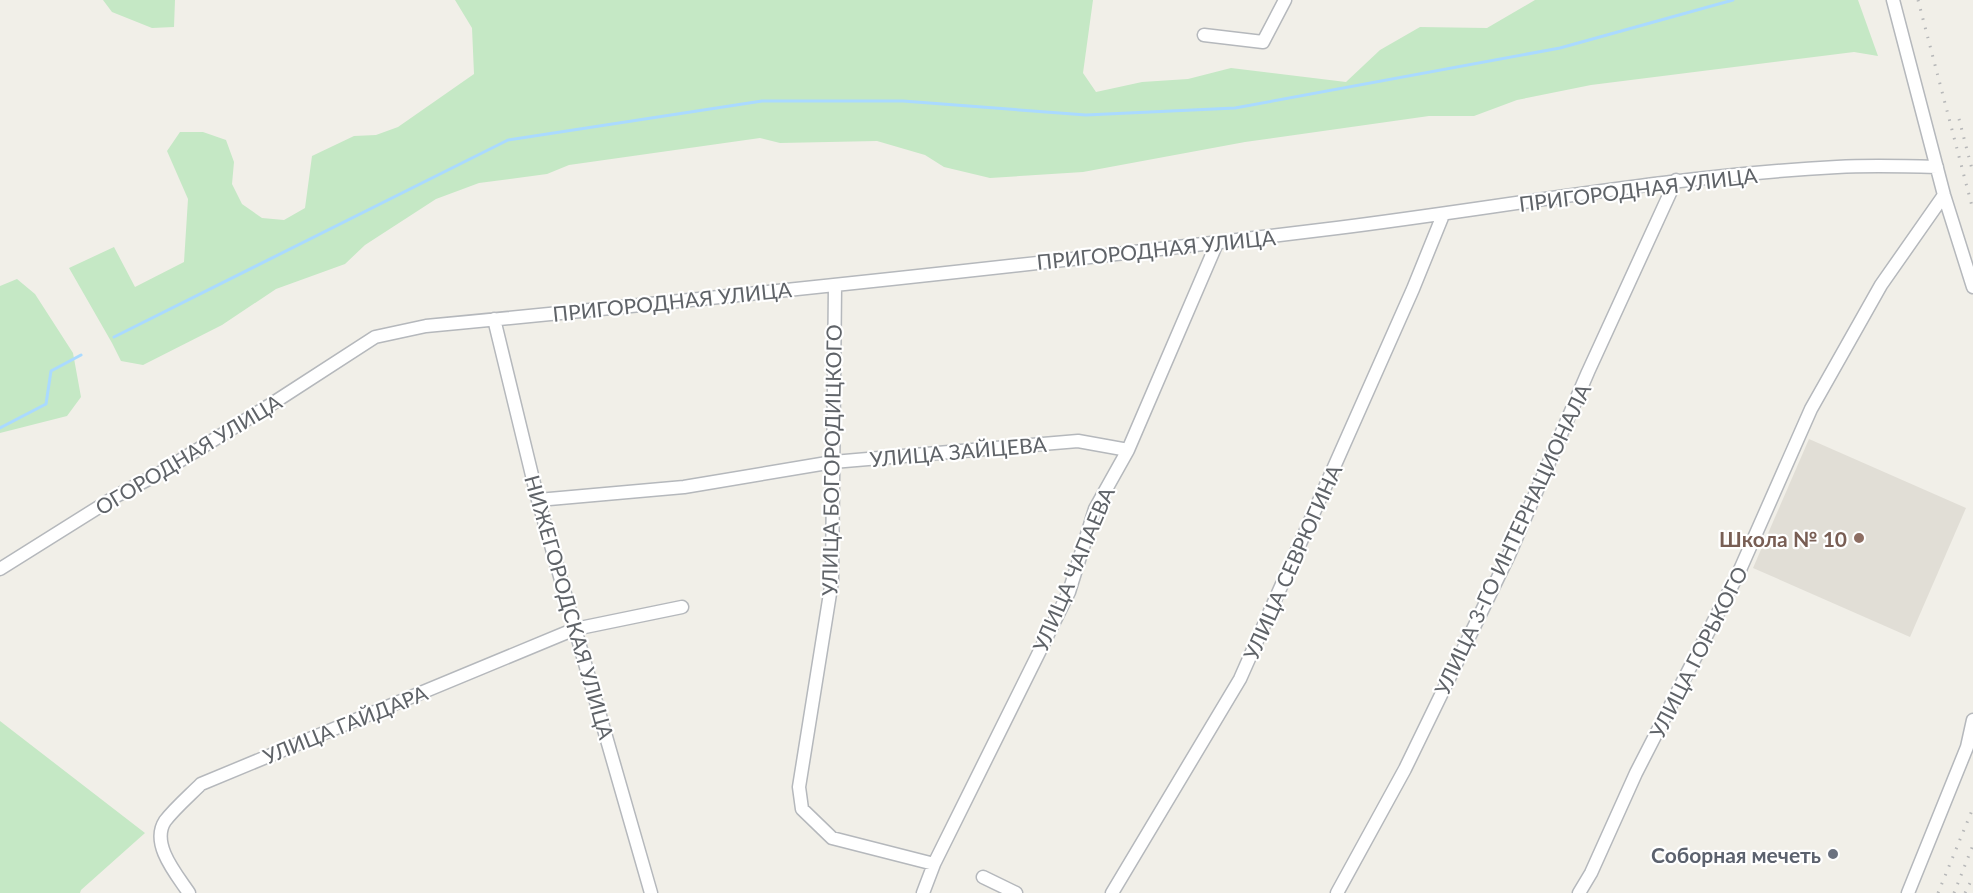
<svg xmlns="http://www.w3.org/2000/svg" width="1973" height="893" font-family="Lato,sans-serif">
<style>
.education{fill:#e1ded6}
.green{fill:#c5e8c5}
.lines{fill:none;stroke-linecap:round;stroke-linejoin:round}
.stream{stroke:#aadaff;stroke-width:3}
.street-casing{stroke:#b5b8bc;stroke-width:15}
.street{stroke:#fff;stroke-width:12}
.rail{stroke:#b6b7b8;stroke-width:3;stroke-dasharray:1.5 8;stroke-linecap:butt}
.education-dot{fill:#8d6e63;stroke:#fff;stroke-width:2}
.worship-dot{fill:#6b7280;stroke:#fff;stroke-width:2}
.labels{text-anchor:middle;dominant-baseline:central;stroke-width:4.5;stroke-linejoin:round;paint-order:stroke}
.street-label{font-size:21px;fill:#5f6368;stroke:#fff}
.education-label{font-size:21px;font-weight:bold;fill:#785e54;stroke:#fff;text-anchor:end}
.worship-label{font-size:21px;font-weight:bold;fill:#5b616d;stroke:#fff;text-anchor:end}
</style>
<rect width="100%" height="100%" fill="#f1efe8"/>
<path class="education" d="M1809 439 1966 508 1910 637 1753 568Z"/>
<path class="green" d="M103 0H175L174 27 152 28 112 12Z
M455 0H1093L1083 73 1096 92 1142 82 1188 79 1231 68 1346 82 1380 50 1420 27 1487 28 1535 0H1858L1878 56 1854 52 1591 85 1517 100 1474 116H1429L1245 142 1083 172 990 178 944 167 925 155 877 141 780 143 760 138 569 165 547 174 479 183 436 199 365 245 345 264 276 289 222 325 143 365 121 361 112 343 69 268 114 247 135 287 184 262 188 199 167 151 180 132H203L226 140 234 162 232 184 242 204 262 218 284 220 305 208 312 156 354 136 376 135 398 127 474 74 472 28Z
M17 279 35 294 73 353 81 397 67 416 0 433V286Z
M0 721 145 833 81 890 80 893H0Z"/>
<g class="lines">
<path class="stream" d="M114 337 508 140 762 101H903L1086 115 1235 108 1560 48 1733 0
M0 428 46 404 51 371 81 355"/>
<g class="street-casing">
<path id="street" d="M1893 0 1944 195 1973 287
M1204 35 1263 42 1285 0
M835 285 832 581 799 787 802 809 832 838 934 864
M494 319 538 500 651 893
M538 500 684 487 833 462 1078 441 1128 450
M0 569 118 495 160 473 270 405 375 337 426 326C730 297 1034 265 1337 228 1504 207 1669 176 1837 167 1870 165 1904 166 1937 167
M983 877 1016 893
M189 893C177 875 150 844 165 821 175 808 189 796 201 784L575 629 682 607
M923 893 934 864 1069 592 1095 509 1128 450 1217 243
M1112 893 1240 679 1413 289 1443 215
M1337 893 1405 769 1509 555 1588 372 1676 180
M1579 893 1591 873 1636 773 1739 572 1811 409 1881 285 1944 195
M1908 893 1967 747 1973 720"/>
</g>
<use href="#street" class="street"/>
<path class="rail" d="M1918 0 1973 210
M1959 119 1973 173
M1938 893 1973 808
M1954 893 1973 845
M1965 893 1973 877"/>
</g>
<circle class="education-dot" cx="1859" cy="538" r="6"/>
<circle class="worship-dot" cx="1833" cy="854" r="6"/>
<g class="labels">
<g class="street-label">
<text transform="translate(1638 189) rotate(-7)">ПРИГОРОДНАЯ УЛИЦА</text>
<text transform="translate(1156 249) rotate(-6)">ПРИГОРОДНАЯ УЛИЦА</text>
<text transform="translate(672 301) rotate(-6)">ПРИГОРОДНАЯ УЛИЦА</text>
<text transform="translate(958 451) rotate(-5)">УЛИЦА ЗАЙЦЕВА</text>
<text transform="translate(188 454) rotate(-31)">ОГОРОДНАЯ УЛИЦА</text>
<text transform="translate(831 460) rotate(-89)">УЛИЦА БОГОРОДИЦКОГО</text>
<text transform="translate(1512 539) rotate(-65)">УЛИЦА 3-ГО ИНТЕРНАЦИОНАЛА</text>
<text transform="translate(1292 562) rotate(-66)">УЛИЦА СЕВРЮГИНА</text>
<text transform="translate(1073 569) rotate(-67)">УЛИЦА ЧАПАЕВА</text>
<text transform="translate(570 607) rotate(74)">НИЖЕГОРОДСКАЯ УЛИЦА</text>
<text transform="translate(1698 652) rotate(-63)">УЛИЦА ГОРЬКОГО</text>
<text transform="translate(345 724) rotate(-22)">УЛИЦА ГАЙДАРА</text>
</g>
<g class="education-label">
<text x="1847" y="538">Школа № 10</text>
</g>
<g class="worship-label">
<text x="1821" y="854">Соборная мечеть</text>
</g>
</g>
</svg>
